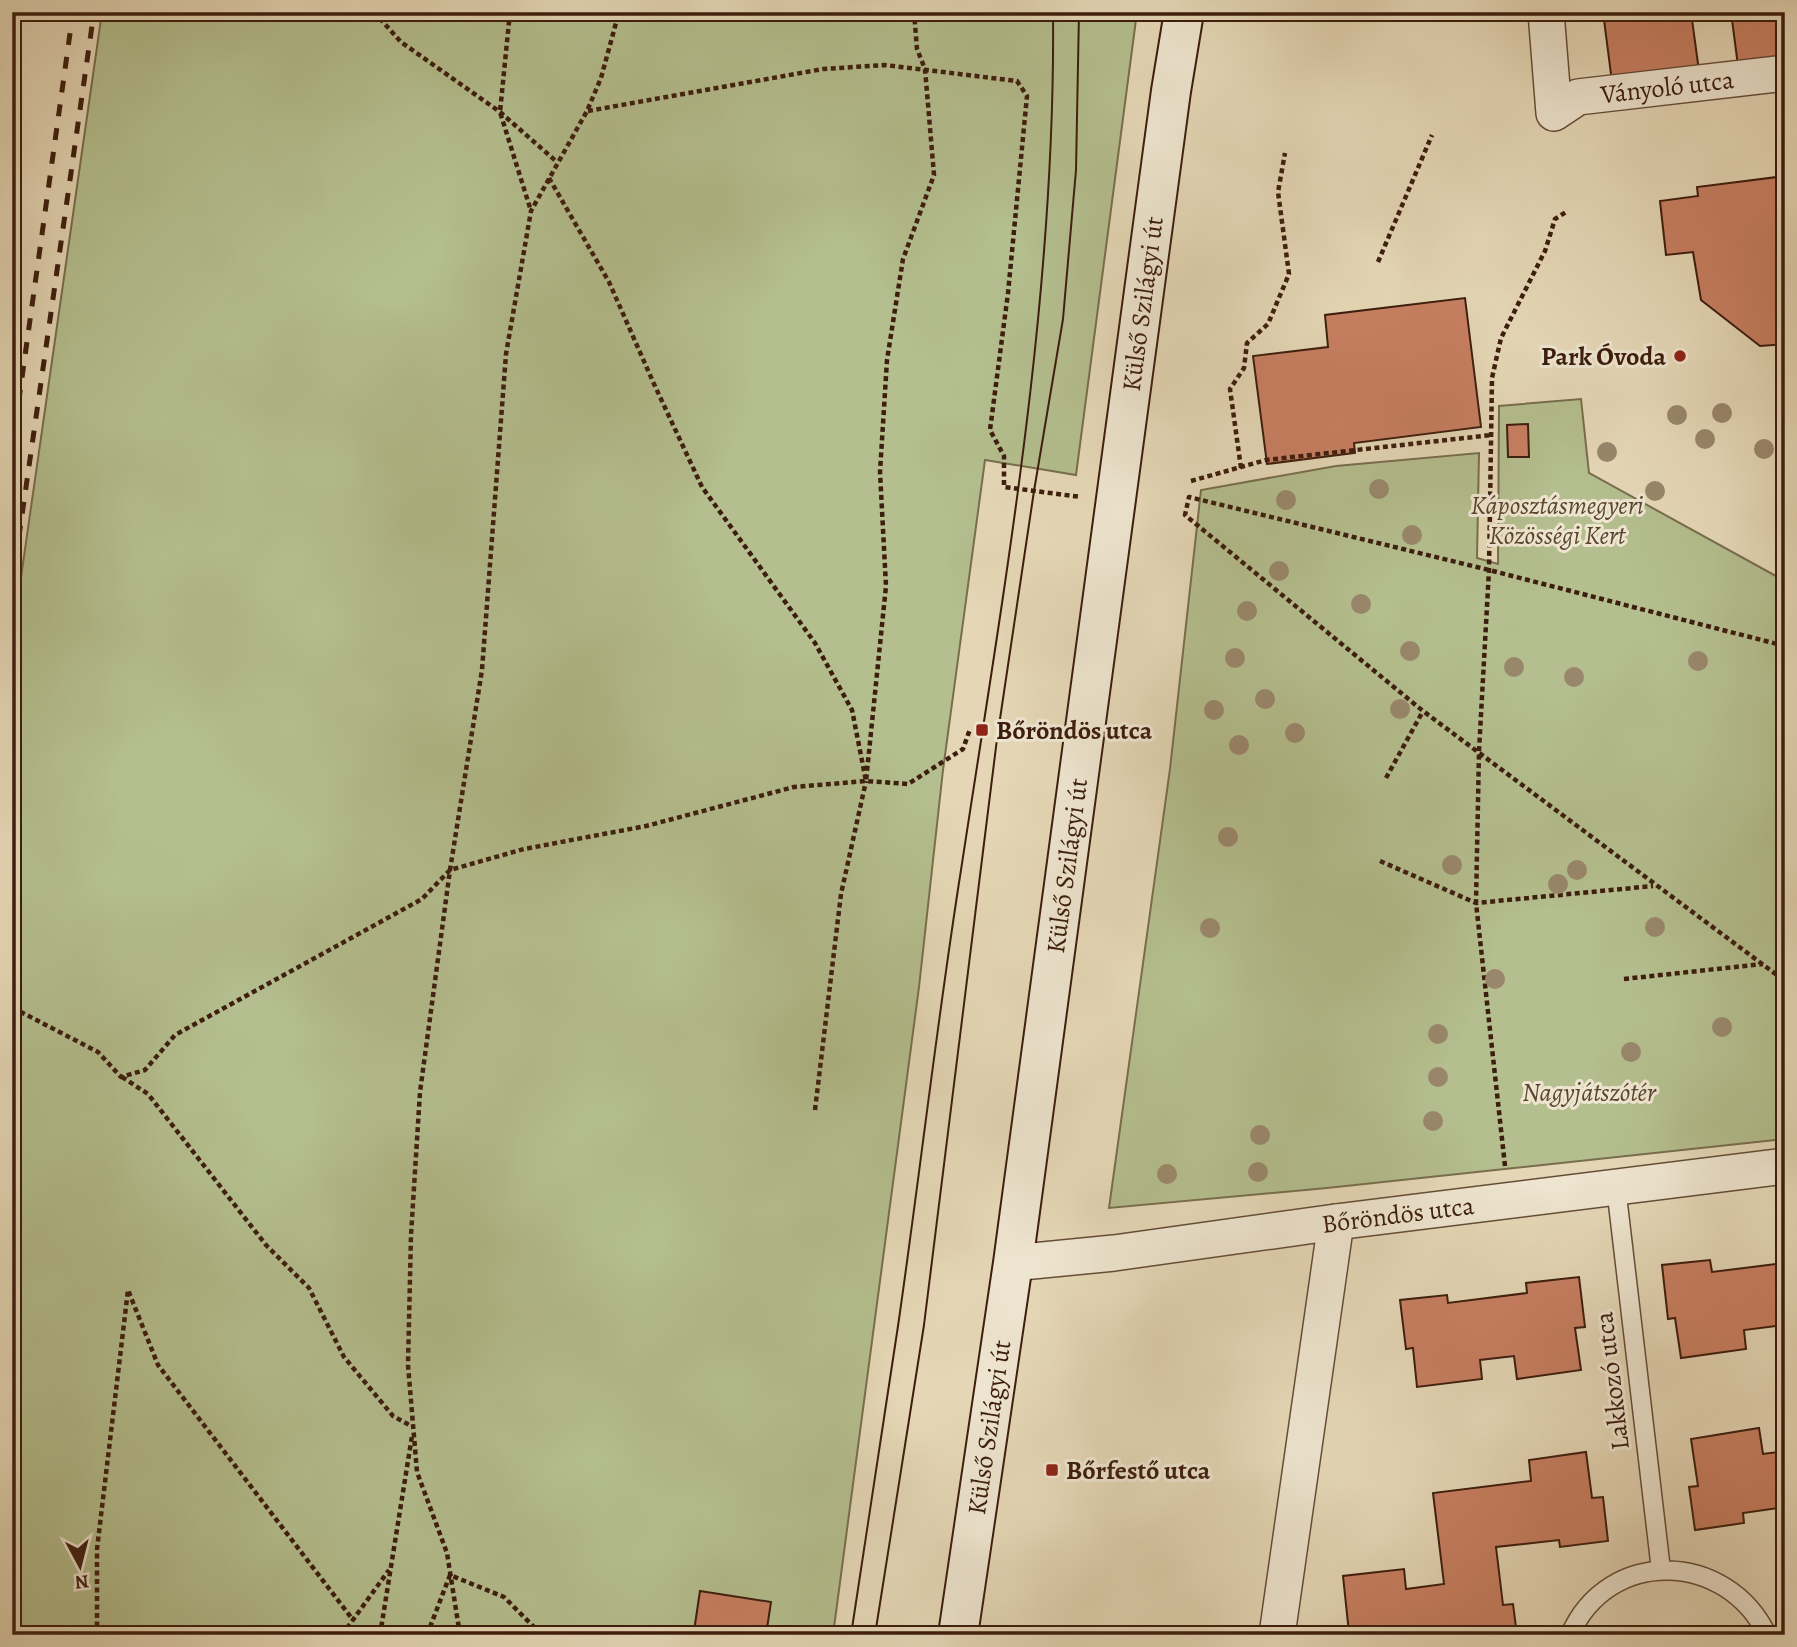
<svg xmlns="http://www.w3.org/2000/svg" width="1797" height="1647" font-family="Alegreya,serif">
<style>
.green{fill:#b4be8e;stroke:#786e4e;stroke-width:2}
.building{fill:#c87f62;stroke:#3c1d0e;stroke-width:2}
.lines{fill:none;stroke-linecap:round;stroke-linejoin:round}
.lane-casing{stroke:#664c38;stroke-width:21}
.street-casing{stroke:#664c38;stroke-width:38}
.secondary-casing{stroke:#3c1d0e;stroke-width:42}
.path{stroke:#3c1d0e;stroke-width:4.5;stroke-dasharray:5 3.5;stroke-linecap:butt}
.lane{stroke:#eee5d0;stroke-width:18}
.street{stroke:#eee5d0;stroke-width:35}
.secondary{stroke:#eee5d0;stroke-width:38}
.tram{stroke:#3c1d0e;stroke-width:2}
.rail{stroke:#3c1d0e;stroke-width:5;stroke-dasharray:12 12;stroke-linecap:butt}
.tree{fill:#99876b}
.poi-dot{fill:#8f2418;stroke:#eee5d0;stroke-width:2.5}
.labels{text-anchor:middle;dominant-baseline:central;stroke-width:6;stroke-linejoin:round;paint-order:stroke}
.street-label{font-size:26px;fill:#3c1d0e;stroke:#eee5d0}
.poi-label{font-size:26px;font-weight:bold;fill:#3c1d0e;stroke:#eee5d0;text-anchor:start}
.park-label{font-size:26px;font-style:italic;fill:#5a452e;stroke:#eee5d0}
</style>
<rect width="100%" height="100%" fill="#e5d7b6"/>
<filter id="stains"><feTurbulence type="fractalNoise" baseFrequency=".00286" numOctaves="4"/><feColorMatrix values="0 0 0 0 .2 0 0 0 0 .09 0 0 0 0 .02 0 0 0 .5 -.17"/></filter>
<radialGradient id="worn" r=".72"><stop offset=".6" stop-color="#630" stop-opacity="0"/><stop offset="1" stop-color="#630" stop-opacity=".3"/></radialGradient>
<path class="green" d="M102 12H1137L1076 475 985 460 943 770 919 987 833 1635H12V640Z
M1581 399 1589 473 1785 581V1139L1327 1188 1109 1208 1170 769 1201 490 1336 466 1479 453 1477 558 1498 564 1499 406Z"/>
<path class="building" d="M1603 12H1691L1699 71 1612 82Z
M1731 12H1785V60L1738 66Z
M1785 176V344L1760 346 1701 300 1693 252 1666 255 1660 201 1698 196 1697 187Z
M1465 298 1481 427 1354 443 1355 453 1267 464 1253 356 1328 347 1325 315Z
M1528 424 1529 457H1508L1507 425Z
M1710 1260 1712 1272 1785 1263V1325L1744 1330 1746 1349 1681 1358 1675 1318 1668 1319 1662 1265Z
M1579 1277 1585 1327 1575 1328 1581 1370 1517 1379 1514 1356 1480 1360 1482 1379 1417 1387 1413 1348 1406 1349 1400 1300 1447 1295 1448 1303 1527 1293 1526 1283Z
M1759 1428 1763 1454 1785 1451V1507L1743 1513 1744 1523 1695 1530 1689 1487 1698 1486 1691 1439Z
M1586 1452 1592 1498 1603 1497 1608 1541 1560 1547 1559 1540 1496 1547 1503 1605 1513 1604 1517 1635H1337L1349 1633 1343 1576 1404 1569 1406 1589 1444 1584 1433 1493 1531 1481 1529 1460Z
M700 1591 771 1602 766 1635H716L694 1631Z"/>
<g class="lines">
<g class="lane-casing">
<path id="lane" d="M1616 1187 1661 1570
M1570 1635C1608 1547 1727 1551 1767 1635"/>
</g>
<g class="street-casing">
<g id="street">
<path id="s1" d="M1546 12 1554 113 1578 97 1785 73"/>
<path id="s2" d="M1013 1263 1114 1253 1336 1222 1785 1166"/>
<path d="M1277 1635 1336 1222"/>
</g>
</g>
<g class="secondary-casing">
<g id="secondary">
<path id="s3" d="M958 1635 1013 1263 1171 91 1184 12"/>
</g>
</g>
<path class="path" d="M374 12 401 42 500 112 557 162
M510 12 500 112 531 211
M588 111 823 69 885 65 1017 81 1027 96 1008 293 990 430 1004 456V487L1081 497
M549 178 609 282 654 384 702 487 815 643 852 710 866 781 886 586 880 472 887 360 903 259 934 175 925 69 917 49 914 12
M1378 262 1432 135
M1241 468 1230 389 1244 368 1247 343 1268 324 1289 274 1278 192 1285 153
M1191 481 1266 460 1492 435
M1785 646 1489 570 1189 497 1185 515 1423 711 1785 981
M1386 778 1423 711
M1380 861 1476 903 1653 886
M1624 979 1763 964
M12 1012 19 1011 98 1052 121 1077 145 1070 175 1035 422 899 450 870 524 849 646 826 794 787 866 781 908 784 963 749 970 729
M122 1077 148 1094 266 1245 309 1288 344 1357 393 1416 413 1427
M815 1110 841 894 866 781
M1505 1166 1476 903 1479 751 1489 570 1492 378 1501 338 1545 251 1555 219 1566 212
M97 1635V1549L128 1290 158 1365 353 1620
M342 1635 389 1570
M380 1635 412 1436
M427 1635 450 1575 504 1597 542 1635
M460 1635 447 1553 417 1472 408 1365 411 1235 420 1092 450 870 482 670 506 354 531 211 587 111 601 78 619 12"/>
<use href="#lane" class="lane"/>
<use href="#street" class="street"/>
<use href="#secondary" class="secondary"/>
<path class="tram" d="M851 1635C867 1532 883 1429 898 1326 920 1174 937 1021 961 870 1004 588 1056 297 1053 12
M875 1635 924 1325 997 739 1034 491 1063 319 1076 170 1079 12"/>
<path class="rail" d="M12 449 73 12
M12 585 94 12"/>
</g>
<g class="tree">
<circle cx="1722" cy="413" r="10"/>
<circle cx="1677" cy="415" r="10"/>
<circle cx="1705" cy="439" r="10"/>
<circle cx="1764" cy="449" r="10"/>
<circle cx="1607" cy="452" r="10"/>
<circle cx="1379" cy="489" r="10"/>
<circle cx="1655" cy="491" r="10"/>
<circle cx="1286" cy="500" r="10"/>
<circle cx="1412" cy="535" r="10"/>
<circle cx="1279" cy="571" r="10"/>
<circle cx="1361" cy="604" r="10"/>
<circle cx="1247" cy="611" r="10"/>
<circle cx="1410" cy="651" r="10"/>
<circle cx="1235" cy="658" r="10"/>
<circle cx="1698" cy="661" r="10"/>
<circle cx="1514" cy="667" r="10"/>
<circle cx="1574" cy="677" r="10"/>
<circle cx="1265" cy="699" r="10"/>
<circle cx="1400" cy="709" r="10"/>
<circle cx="1214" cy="710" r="10"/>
<circle cx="1295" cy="733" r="10"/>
<circle cx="1239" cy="745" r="10"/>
<circle cx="1228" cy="837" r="10"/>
<circle cx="1452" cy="865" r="10"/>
<circle cx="1577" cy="870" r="10"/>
<circle cx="1558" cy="884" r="10"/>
<circle cx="1655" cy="927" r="10"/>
<circle cx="1210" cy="928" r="10"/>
<circle cx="1495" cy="979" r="10"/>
<circle cx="1722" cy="1027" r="10"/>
<circle cx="1438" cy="1034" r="10"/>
<circle cx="1631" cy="1052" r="10"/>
<circle cx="1438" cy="1077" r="10"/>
<circle cx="1433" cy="1121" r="10"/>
<circle cx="1260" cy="1135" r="10"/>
<circle cx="1258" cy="1172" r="10"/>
<circle cx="1167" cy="1174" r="10"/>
</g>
<g class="poi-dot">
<circle cx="1680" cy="356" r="7"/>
<rect x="975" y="723" width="14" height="14" rx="3.5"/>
<rect x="1045" y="1463" width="14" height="14" rx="3.5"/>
</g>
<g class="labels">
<g class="street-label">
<text stroke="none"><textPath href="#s1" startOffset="220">Ványoló utca</textPath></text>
<text stroke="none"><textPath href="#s3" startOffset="1344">Külső Szilágyi út</textPath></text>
<text stroke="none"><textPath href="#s3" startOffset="777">Külső Szilágyi út</textPath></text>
<text stroke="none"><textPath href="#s2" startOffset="388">Bőröndös utca</textPath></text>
<text transform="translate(1612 1381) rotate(-97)">Lakkozó utca</text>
<text stroke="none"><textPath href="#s3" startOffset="210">Külső Szilágyi út</textPath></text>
</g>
<g class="poi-label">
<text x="1666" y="356" text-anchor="end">Park Óvoda</text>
<text x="996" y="730">Bőröndös utca</text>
<text x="1066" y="1470">Bőrfestő utca</text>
</g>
<g class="park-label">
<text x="1557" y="505">Káposztásmegyeri<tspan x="1557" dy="30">Közösségi Kert</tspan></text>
<text x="1589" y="1092">Nagyjátszótér</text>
</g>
</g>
<rect width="1797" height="1647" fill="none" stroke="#e5d7b6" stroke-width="42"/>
<rect x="14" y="14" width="1769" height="1619" fill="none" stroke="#3c1d0e" stroke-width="3.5"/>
<rect x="21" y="21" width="1755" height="1605" fill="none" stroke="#3c1d0e" stroke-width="2"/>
<g transform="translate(80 1566) rotate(173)" stroke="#eee5d0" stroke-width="5" paint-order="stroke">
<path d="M0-5L12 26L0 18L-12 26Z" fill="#3c1d0e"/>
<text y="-10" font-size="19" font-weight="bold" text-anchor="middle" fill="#3c1d0e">N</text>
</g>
<rect width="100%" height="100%" filter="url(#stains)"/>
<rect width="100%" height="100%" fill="url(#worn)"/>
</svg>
